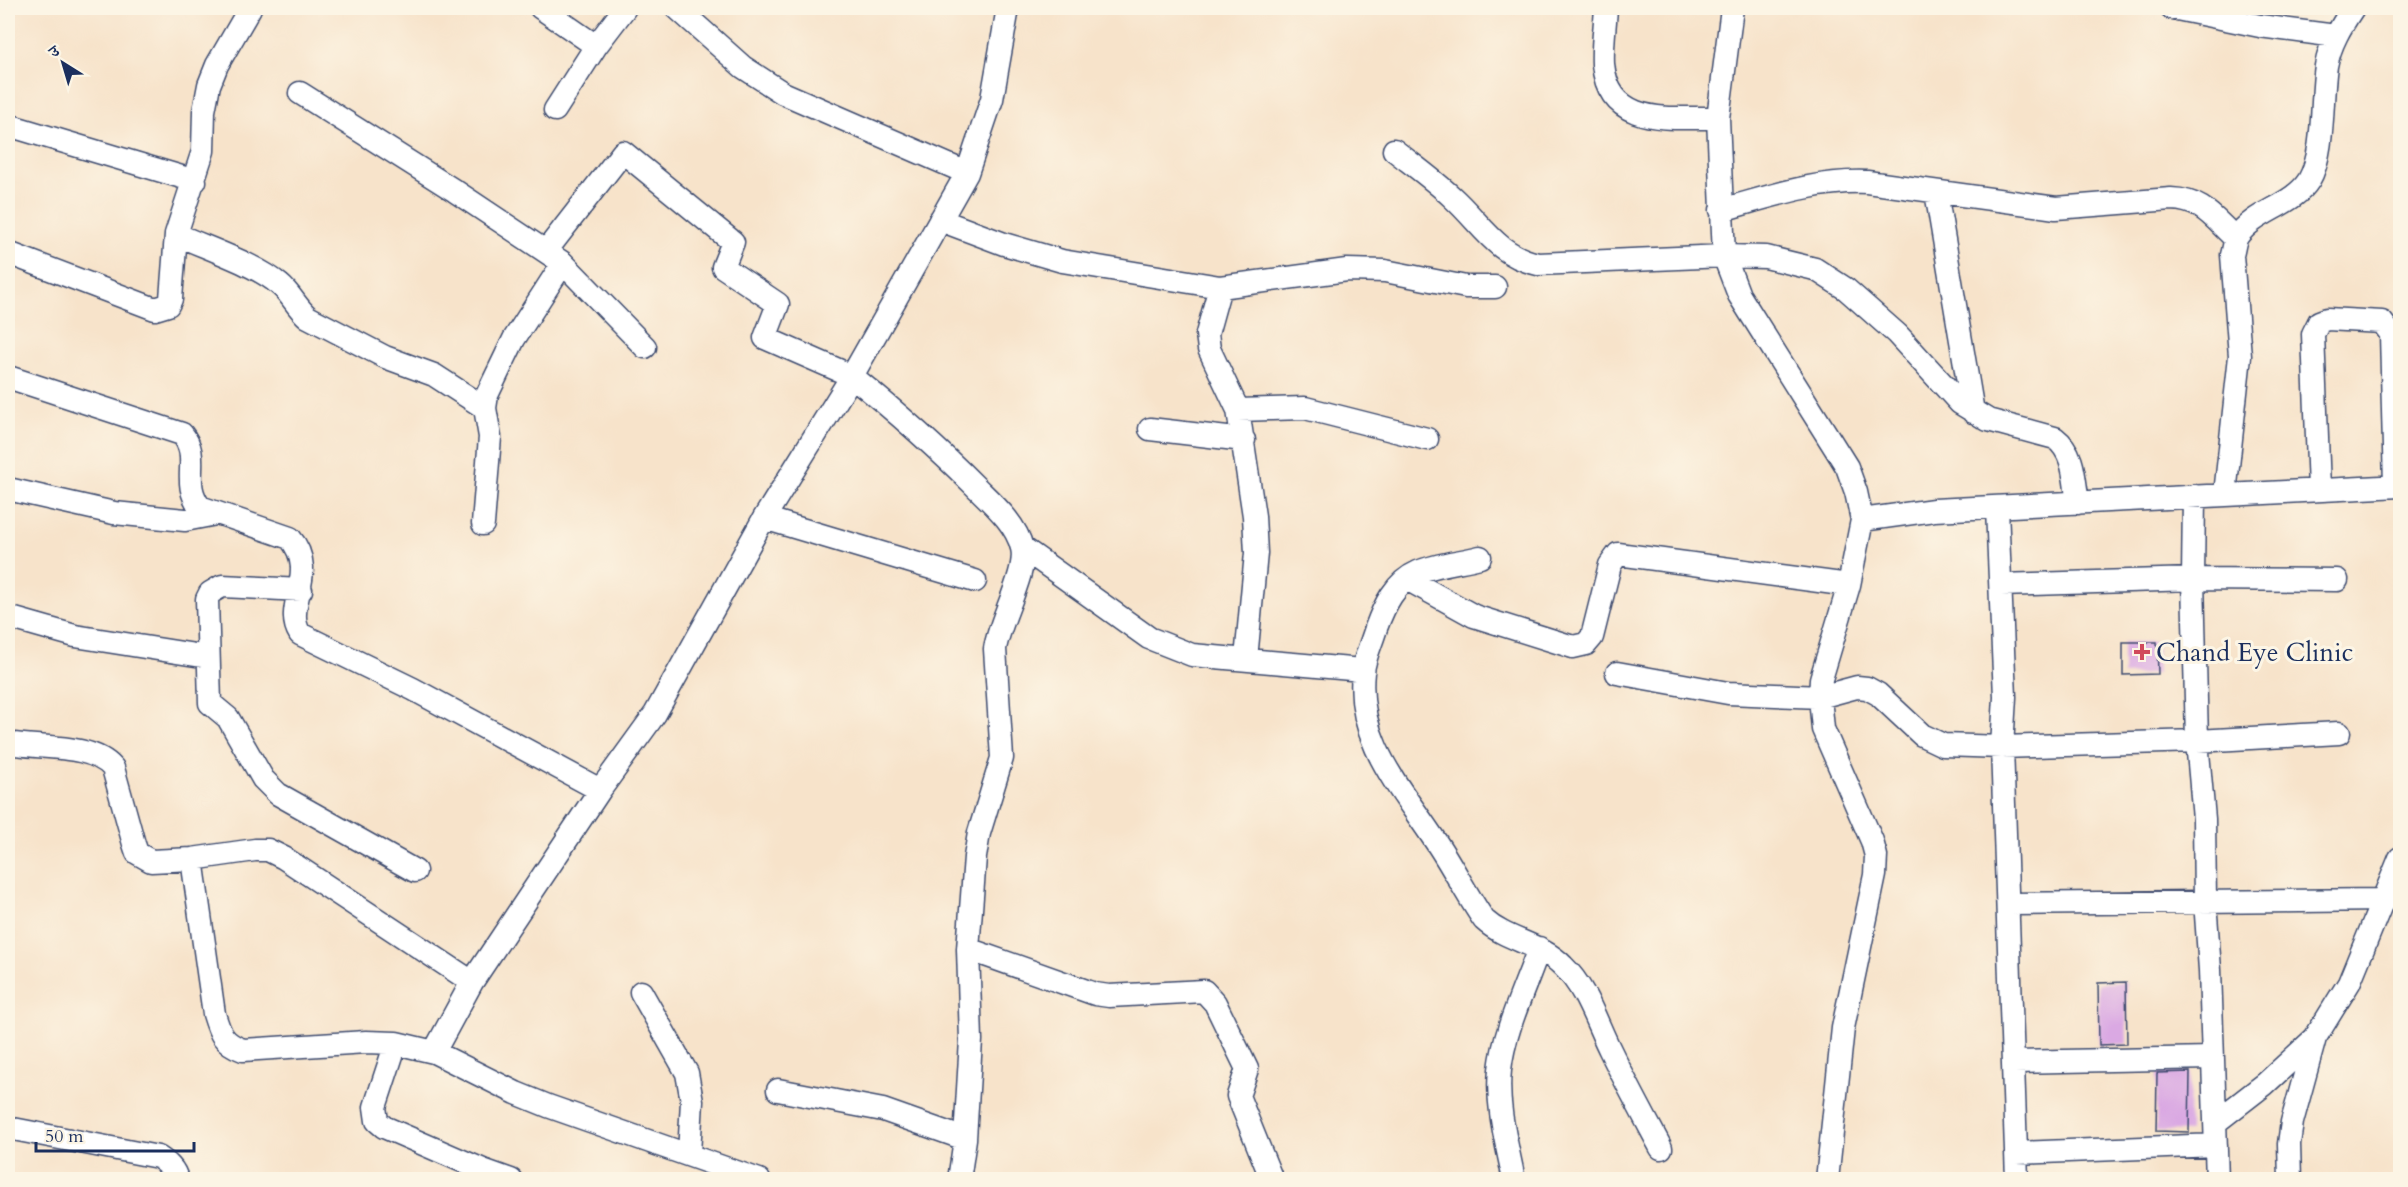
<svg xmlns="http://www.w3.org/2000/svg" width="2408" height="1187" font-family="Cardo,'Noto Serif Devanagari',serif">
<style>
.building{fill:#daa9e3}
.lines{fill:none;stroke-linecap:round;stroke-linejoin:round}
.street-casing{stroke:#3c4a6e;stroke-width:25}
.street{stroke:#fff;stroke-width:22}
.poi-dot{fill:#d1495b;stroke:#fcf5e5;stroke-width:2}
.labels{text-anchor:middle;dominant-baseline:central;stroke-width:6;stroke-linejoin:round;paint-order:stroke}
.poi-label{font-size:26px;fill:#1b2f5e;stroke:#fcf5e5;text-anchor:start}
</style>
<rect width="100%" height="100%" fill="#fcf5e5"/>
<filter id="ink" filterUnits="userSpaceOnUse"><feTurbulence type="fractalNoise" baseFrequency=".0167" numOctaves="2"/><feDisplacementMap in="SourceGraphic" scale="12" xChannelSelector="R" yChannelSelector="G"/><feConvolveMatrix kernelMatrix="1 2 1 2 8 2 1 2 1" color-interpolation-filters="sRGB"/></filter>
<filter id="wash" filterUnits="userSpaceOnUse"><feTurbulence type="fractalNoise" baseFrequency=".008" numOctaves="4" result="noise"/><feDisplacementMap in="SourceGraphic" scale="24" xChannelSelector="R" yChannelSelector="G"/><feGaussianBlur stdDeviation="1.35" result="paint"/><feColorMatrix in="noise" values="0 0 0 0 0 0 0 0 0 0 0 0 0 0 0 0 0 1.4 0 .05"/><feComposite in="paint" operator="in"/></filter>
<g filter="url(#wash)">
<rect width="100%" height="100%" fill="#f7e3ca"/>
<g id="blocks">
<path class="building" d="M2123 642H2157L2158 674 2123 675Z
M2126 982 2127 1044 2099 1045 2098 983Z
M2190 1072 2189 1132 2156 1131 2157 1073Z"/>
</g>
</g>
<g filter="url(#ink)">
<use href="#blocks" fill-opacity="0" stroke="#3c4a6e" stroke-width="1.5"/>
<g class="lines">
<g class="street-casing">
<path id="street" d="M541 8 596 46
M677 8 743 67 783 93 967 173
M1606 8C1605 26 1602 45 1603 64 1609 128 1670 117 1718 118
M1732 8 1718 118 1724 256 1739 295 1847 467 1856 492 1862 520 1849 585 1821 679 1820 697 1823 729 1872 841 1876 856 1875 875 1843 1028 1827 1180
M2172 8 2260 26 2336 36
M300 93 455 191 563 263 645 347
M555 110 596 46 625 8
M8 125 195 181
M1394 150C1413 165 1434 180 1452 197 1482 224 1496 255 1538 264L1724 256 1766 257 1815 269 1846 289 1897 334 1960 403 1988 420 2055 438C2075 453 2074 480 2078 503
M1936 192 1973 412
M1721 210C1769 197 1816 180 1867 182L2056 208 2171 199C2203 200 2213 218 2236 239
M940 220 1004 244 1062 261 1220 287 1347 270 1385 271 1466 287H1495
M176 234C206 248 256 264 280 285 291 294 297 308 308 317L385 357 434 375 485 408
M8 253 155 309 168 305 171 299 176 234 203 151 204 111 209 85 217 65 250 8
M1220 287 1207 334 1209 349 1238 410 1254 516 1256 553 1246 659
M8 377 182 434C202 458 180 481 200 507L290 538C320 573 282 606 300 634L413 689 600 790
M1238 410 1305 408 1427 439
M1150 429 1244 440
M8 489 114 513 185 520 216 514
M2319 489 2313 334 2319 322 2327 319 2382 322 2391 334 2395 486
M2225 494 2240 356 2232 255C2234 249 2234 242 2237 237 2254 211 2293 206 2309 180 2325 153 2321 98 2326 66 2330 44 2341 26 2353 8
M2194 496 2193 579 2197 741 2204 819 2205 901 2210 970 2217 1180
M1997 509 2005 697 2002 747 2017 1180
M764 518 975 581
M1862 520 1934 510 2400 486
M483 524 490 437 485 408 487 395 514 339 563 263
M1023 548 1149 638 1192 655 1362 670
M1480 557C1461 562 1437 564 1418 572 1395 582 1384 606 1376 628 1372 642 1364 658 1363 672 1356 740 1399 786 1434 839 1452 865 1466 894 1484 920 1507 941 1541 943 1563 966 1586 988 1596 1022 1610 1050 1626 1083 1644 1116 1661 1148
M1407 579 1474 616 1573 647 1586 644 1592 637 1610 565 1618 554 1849 585
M2001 585 2193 579 2337 580
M301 590 222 586 210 593 207 599 210 703 228 718 263 779 278 794 415 871
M8 617 75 636 208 657
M1617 673 1728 693 1820 697 1857 687 1867 688 1878 694 1922 735 1943 745 2002 747 2197 741 2339 733
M8 743C39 749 92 743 113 768L134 844 137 853 151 861 192 859 255 850H268L284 858 472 982
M192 859 214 1014C220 1034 223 1043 243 1050L366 1042 396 1043 434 1052 516 1093 548 1106 759 1180
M2008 904 2385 900
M968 949 1095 994 1109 996 1204 991 1215 1003 1247 1069 1238 1096 1272 1180
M641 992 687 1073 692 1101 689 1154
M396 1043 375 1107 377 1121 384 1127 483 1170 511 1180
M434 1052 472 982 600 790 655 714 764 518 852 376 765 338 778 304 723 267 733 242 623 152 546 251
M2014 1062 2212 1058
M778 1090 883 1110 965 1139
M2216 1122 2265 1084 2315 1038
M8 1128 158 1157C167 1163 175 1169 177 1180
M2016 1153 2216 1145
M959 1180 965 1139 971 1040 968 949 975 857 979 833 1002 758 995 649C999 621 1028 571 1022 548 1016 523 992 503 975 486 936 447 895 411 852 376L967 173 992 99 1008 8
M1514 1180C1507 1144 1496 1106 1500 1070 1504 1030 1526 986 1539 948
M2290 1180 2289 1144 2292 1122 2315 1038 2349 983 2400 858"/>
</g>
<use href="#street" class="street"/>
</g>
</g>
<path class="poi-dot" d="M2139 643h6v6h6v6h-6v6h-6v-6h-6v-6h6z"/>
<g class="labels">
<g class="poi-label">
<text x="2156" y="652">Chand Eye Clinic</text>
</g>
</g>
<rect width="2408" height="1187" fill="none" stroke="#fcf5e5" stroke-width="30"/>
<g transform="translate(63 63) rotate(323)" stroke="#fcf5e5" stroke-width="4.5" paint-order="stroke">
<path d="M0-4.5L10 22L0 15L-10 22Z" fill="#1b2f5e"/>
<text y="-9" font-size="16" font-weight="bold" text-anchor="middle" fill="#1b2f5e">उ</text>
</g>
<path d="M36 1142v9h158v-9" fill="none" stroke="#1b2f5e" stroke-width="3"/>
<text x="45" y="1142" font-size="18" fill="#1b2f5e" stroke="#fcf5e5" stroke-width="4.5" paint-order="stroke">50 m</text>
</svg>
